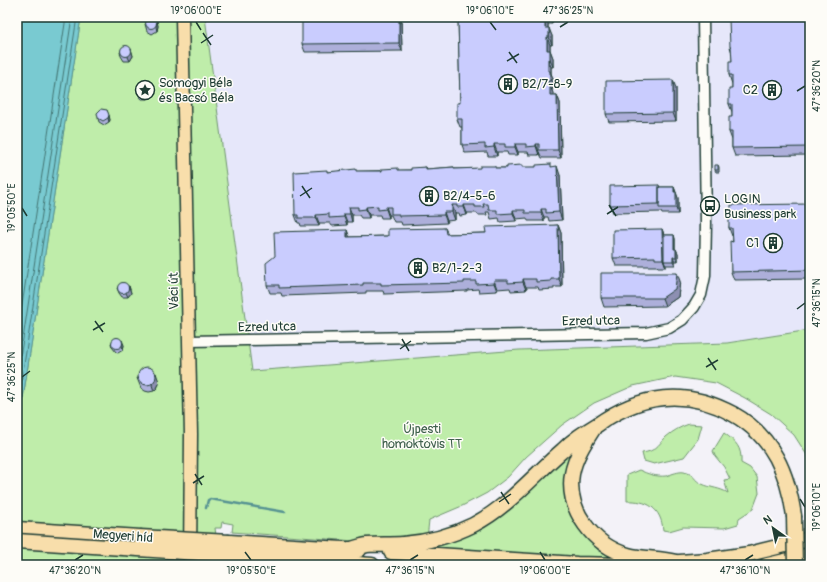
<svg xmlns="http://www.w3.org/2000/svg" width="827" height="582" font-family="Pangolin,sans-serif">
<style>
.built{fill:#e6e7fa}
.green{fill:#bfedaa;stroke:#6f956f}
.water{fill:#79cad1;stroke:#559292}
.lines{fill:none;stroke-linecap:round;stroke-linejoin:round}
.shore{stroke:#437573;stroke-width:1}
.stream{stroke:#559292;stroke-width:2.5}
.minor-casing{stroke:#1f3d34;stroke-width:13}
.major-casing{stroke:#1f3d34;stroke-width:15}
.highway-casing{stroke:#1f3d34;stroke-width:17}
.minor{stroke:#fdfcf7;stroke-width:10}
.major{stroke:#f8deab;stroke-width:12}
.highway{stroke:#f8deab;stroke-width:14}
.highway-bridge-casing{stroke:#1f3d34;stroke-width:17;stroke-linecap:butt}
.highway-bridge{stroke:#f8deab;stroke-width:14}
.wall{fill:#adafda;stroke:#1f3d34}
.shaded-wall{fill:#8d8fb2;stroke:#1f3d34}
.building{fill:#c9ccfe;stroke:#1f3d34}
.ticks{fill:none;stroke:#1f3d34;stroke-width:1.5}
.labels{text-anchor:middle;dominant-baseline:central;stroke-width:3;stroke-linejoin:round;paint-order:stroke}
.poi-label{font-size:13px;fill:#1f3d34;stroke:#fdfcf7;text-anchor:start}
.street-label{font-size:13px;fill:#1f3d34;stroke:#fdfcf7}
.park-label{font-size:13px;fill:#3f604c;stroke:#fdfcf7}
.neatline{fill:none;stroke:#1f3d34;stroke-width:1.5}
.ticks-label{font-size:10px;text-anchor:middle;fill:#1f3d34}
</style>
<rect width="100%" height="100%" fill="#f3f2f8"/>
<filter id="ink" filterUnits="userSpaceOnUse"><feTurbulence type="fractalNoise" baseFrequency=".025" numOctaves="2"/><feDisplacementMap in="SourceGraphic" scale="8" xChannelSelector="R" yChannelSelector="G"/><feConvolveMatrix kernelMatrix="1 2 1 2 8 2 1 2 1" color-interpolation-filters="sRGB"/></filter>
<g filter="url(#ink)">
<path class="built" d="M205 17H810V330L727 343 519 350 252 371Z"/>
<path class="green" d="M81 17H205L252 371 519 350 727 343 810 330V460L794 435 771 414 745 398 716 383 675 377 633 386 594 403 562 425 526 457 508 477 487 493 462 506 429 520 427 539 355 541 232 532 233 524 222 522 221 528H215L220 565H17V438Z
M689 424 702 425 698 439 684 457 654 464 644 461 642 453C656 451 657 446 666 437 673 431 680 427 689 424Z
M724 433C736 442 742 447 741 463L750 468 757 477 759 493 753 509 739 518 738 524 724 528 683 527 669 531 663 530C661 508 647 500 627 501V475L639 470C648 474 656 477 666 476 672 474 679 471 684 472 695 474 694 481 702 484 711 488 720 488 728 493L724 480 730 479 724 467 715 456 713 451Z
M576 447 569 506 572 517 580 530 598 550 611 557V560L433 548 434 546 459 539 504 512 533 488Z"/>
<path class="water" d="M17 17H81L17 438Z"/>
<g class="lines">
<path class="shore" d="M17 338 66 17
M17 378 72 17
M17 411 77 17"/>
<path class="stream" d="M206 508 208 500 210 499 285 512
M402 560H403"/>
<g class="minor-casing">
<path id="minor" d="M189 341 646 333 669 328 682 320 694 307 701 295 705 276 706 223 703 17"/>
</g>
<g class="major-casing">
<path id="major" d="M182 17 191 434 190 565"/>
</g>
<g class="highway-casing">
<path id="highway" d="M594 428C585 442 575 457 572 474 566 510 594 546 628 555 643 559 660 558 676 562
M17 529 140 537
M229 542 359 550
M349 550C355 548 361 546 367 545 378 544 391 545 403 544 427 542 451 536 473 525 508 507 533 476 563 450 574 439 584 433 597 425 640 394 686 388 733 414 773 436 788 474 794 516
M391 552 577 564 620 565
M229 555 372 565
M666 563 707 560 749 554 810 539
M767 565 810 555"/>
</g>
<use href="#minor" class="minor"/>
<use href="#major" class="major"/>
<use href="#highway" class="highway"/>
<g class="highway-bridge-casing">
<path id="highway-bridge" d="M794 516 795 565
M140 537 229 542
M17 541 229 555"/>
</g>
<use href="#highway-bridge" class="highway-bridge"/>
</g>
<path class="wall" d="M401 17 402 51 305 52 302 44Z
M458 17H552V24H548V28L552 36V45H550V50L553 58V67H551V73L553 79V89H552L553 95H557L560 103 561 158H542L539 152V155H529L528 152H518V155H508L507 152H497V156H488L487 152 465 153 462 145V127H460L457 119 460 103Z
M786 17H802V18H810V155L735 156 732 148V140L729 132 732 117V112L729 104 732 89V84L729 75 732 61V53L730 47 786 18Z
M157 21 158 26 157 31 152 34 147 31 145 24Z
M131 49 133 56 130 61H124L121 56 120 52Z
M149 88 151 95 148 99H142L140 97 139 93Z
M676 88V121L609 122 606 114Z
M107 110 110 120 109 122 104 125 99 122 98 118Z
M718 165 719 167V172H716L715 170Z
M426 167 427 169 454 167 455 169 552 167 560 175 562 220 549 221 548 217H544V221H528L527 218 516 219V221L500 222 499 218 491 219 489 212H486L487 215H478L477 213H467V215L460 216 459 213H455V220L447 221V223L402 225 401 222H394L391 215H389V218H381L380 215H369V218H361L359 215H352V222H347V225L332 226 330 223H319V226H301L300 223H298L295 215 327 172 411 170Z
M659 185V187H674L678 198V214H662L661 212 613 213 610 205Z
M810 204V279L734 280 731 272 733 236H732L729 228 731 212Z
M558 225 561 233 562 287H554V289L539 290 538 287H526V290L511 291 510 288 497 289V291L479 292 478 289 467 290V291L384 294 383 291H366V293L282 296 281 293H270L267 285 347 230 349 237 388 236 445 228 448 234 486 233Z
M662 229 664 235H674L675 239V249L678 253V261H675V265H666V267H658L657 266H616L613 258Z
M680 281 678 297 665 306 604 307 601 298Z
M129 286 131 293 128 297H122L119 293 117 288Z
M111 343 124 345 123 350 118 353 116 352 112 347Z
M137 378 158 379 159 384 157 388 154 391 149 392 145 391 141 388Z"/>
<path class="shaded-wall" d="M399 17H401L402 51 399 43Z
M546 17 548 24V36L545 28Z
M550 17H552V24Z
M157 21 158 26 157 31 156 27Z
M549 28 552 36V45L549 37Z
M547 37 550 45V50L553 58V67L547 50Z
M131 49 133 56 130 61 128 57Z
M548 59 551 67V73L553 79V89L548 71Z
M673 80 676 88V121L673 113Z
M548 81 553 93V103L550 95 548 85Z
M149 88 151 95 148 99 146 95Z
M557 95 560 103 561 158 558 150Z
M109 115 110 120 109 122 108 118Z
M494 144 497 152V156L494 147Z
M515 144 518 152V155L515 147Z
M536 144 539 152V155L536 146Z
M557 166 560 175 562 220 559 212Z
M674 187 678 198V214L676 208Z
M452 205 455 213V220L452 212Z
M464 205 467 213V215L464 207Z
M349 207 352 215V222L350 214Z
M366 207 369 215V218L366 209Z
M386 207 389 215V218L386 209Z
M541 209 544 217V221L541 213Z
M513 210 516 219V221L513 213Z
M444 212 447 221V223L444 215Z
M344 214 347 222V225L344 217Z
M316 215 319 223V226L316 218Z
M558 225 561 233 562 287 559 279Z
M662 229 665 237 664 261 666 267 663 259Z
M347 230 350 238 347 237Z
M674 235 675 239V254L674 249Z
M676 249 678 253V261L676 257Z
M673 257 675 261V265L673 261Z
M677 273 680 281 678 297 665 306 662 298Z
M523 279 526 287V290L523 282Z
M494 280 497 289V291L494 283Z
M129 286 131 293 128 297 126 293Z
M122 340 124 345 123 350 122 346Z
M156 373 158 379 159 384 157 388 154 391 152 385Z"/>
<path class="building" d="M302 17H399V43L302 44Z
M458 17H545V28H549V37H547V50H550V59H548V71H550V81H548V85H550V95H557L558 150H539V144H536V146L526 147V144H515V147H505V144H494V147L485 148V144L462 145V119H457V103H460Z
M786 17 810 18V147L732 148V132H729V117H732V104H729V89H732V75H729V61H732L731 47H730L729 19 786 18Z
M145.5 23a5.5 5.5 0 1 1 11 0a5.5 5.5 0 1 1-11 0Z
M120.5 51a5.5 5.5 0 1 1 11 0a5.5 5.5 0 1 1-11 0Z
M673 80V113L606 114V81Z
M138.5 90a5.5 5.5 0 1 1 11 0a5.5 5.5 0 1 1-11 0Z
M101 109 107 110 109 115 108 118 103 121 98 118 97 113Z
M551 164V167L557 166 559 212 546 213V209H541V213H525V210H513V213L497 214V210H489L488 204H483L484 207H475V205H464V207H457V205H452V212H444V215L399 216V214H391V207H386V209L378 210V206L366 207V209L358 210V207H349L350 214H344V217L329 218V214L316 215V218H298V215H295L294 172 327 170V172L356 169V171H382V169L398 168V170H411V168L426 167V169L454 167V169L480 168V166H495V168H507V166L522 165V167H536V165Z
M715 165H718V170H715Z
M659 185V204L610 205V186Z
M659 187H674V192H676V208H659Z
M810 204V270L731 272 730 241 733 242 732 228H729V212H731V205Z
M558 225 559 279H551V281L536 282V279H523V282L508 283V280H494V283L476 284V281H464V283L381 285V283H363V285L279 288V285H267L266 263 275 256 274 232 347 230V237L388 236V229L445 228 446 234 486 233 485 227Z
M662 229 663 259H655V257L613 258V230Z
M664 235H674V249H676V257H673V261H664Z
M601 273H677L675 289 662 298H601Z
M117.5 288a5.5 5.5 0 1 1 11 0a5.5 5.5 0 1 1-11 0Z
M111.5 343a5.5 5.5 0 1 1 11 0a5.5 5.5 0 1 1-11 0Z
M138 376a9 9 0 1 1 18 0a9 9 0 1 1-18 0Z"/>
</g>
<path class="ticks" d="M196 22 201 30M490 22 496 30M560 27 568 22M203 33 211 45M201 43 213 35M509 52 517 63M507 61 519 54M797 91 805 86M302 186 310 198M300 196 312 188M609 205 616 216M22 208 27 216M607 214 618 207M797 309 805 303M95 321 103 332M93 330 105 323M402 339 409 351M400 349 411 341M708 358 716 370M706 367 718 360M22 377 30 371M195 474 202 485M193 483 204 476M501 492 509 504M800 499 805 507M499 502 511 494M245 552 251 560M540 552 545 560M75 560 83 555M410 560 418 555M745 560 753 555"/>
<defs>
<g id="building-ring" transform="scale(1)"><circle r="9.5" fill="#fdfcf7" stroke="#1f3d34" stroke-width="1.5"/><path d="M-4-6H4V6H1V3H-1V6H-4ZM-2.5-4.3h1.7v1.8h-1.7ZM.8-4.3h1.7v1.8H.8ZM-2.5-1h1.7V.8h-1.7ZM.8-1h1.7V.8H.8Z" fill="#1f3d34"/></g>
<g id="sight-ring" transform="scale(1)"><circle r="9.5" fill="#fdfcf7" stroke="#1f3d34" stroke-width="1.5"/><path d="M0-6L1.8-2.2L6-1.7L2.9 1.2L3.7 5.4L0 3.3L-3.7 5.4L-2.9 1.2L-6-1.7L-1.8-2.2Z" fill="#1f3d34"/></g>
<g id="bus-ring" transform="scale(1)"><circle r="9.5" fill="#fdfcf7" stroke="#1f3d34" stroke-width="1.5"/><path d="M-5-6H5V4H4V6H2V4H-2V6H-4V4H-5ZM-3.5-4V0h7V-4ZM-3.5 1.2v1.5H-2V1.2ZM2 1.2v1.5H3.5V1.2Z" fill="#1f3d34"/></g>
</defs>
<g fill-rule="evenodd">
<use href="#building-ring" x="508" y="84"/>
<use href="#sight-ring" x="145" y="90"/>
<use href="#building-ring" x="772" y="90"/>
<use href="#building-ring" x="429" y="196"/>
<use href="#bus-ring" x="710" y="206"/>
<use href="#building-ring" x="773" y="243"/>
<use href="#building-ring" x="418" y="268"/>
</g>
<g class="labels">
<g class="poi-label">
<text x="159" y="83">Somogyi Béla<tspan x="159" dy="15">és Bacsó Béla</tspan></text>
<text x="522" y="84">B2/7-8-9</text>
<text x="758" y="90" text-anchor="end">C2</text>
<text x="443" y="196">B2/4-5-6</text>
<text x="724" y="199">LOGIN<tspan x="724" dy="15">Business park</tspan></text>
<text x="759" y="243" text-anchor="end">C1</text>
<text x="432" y="268">B2/1-2-3</text>
</g>
<g class="street-label">
<text transform="translate(174 291) rotate(-91)">Váci út</text>
<text transform="translate(591 321) rotate(-1)">Ezred utca</text>
<text transform="translate(267 327) rotate(-1)">Ezred utca</text>
<text transform="translate(123 536) rotate(4)">Megyeri híd</text>
</g>
<g class="park-label">
<text x="422" y="429">Újpesti<tspan x="422" dy="15">homoktövis TT</tspan></text>
</g>
</g>
<rect width="827" height="582" fill="none" stroke="#fdfcf7" stroke-width="44"/>
<g transform="translate(773 528) rotate(327)" stroke="#fdfcf7" stroke-width="3" paint-order="stroke">
<path d="M0-3L7 15L0 10L-7 15Z" fill="#1f3d34"/>
<text y="-6" font-size="11" font-weight="bold" text-anchor="middle" fill="#1f3d34">N</text>
</g>
<rect x="22" y="22" width="783" height="538" class="neatline"/>
<g class="ticks-label">
<text x="196" y="14">19°06'00"E</text>
<text x="490" y="14">19°06'10"E</text>
<text x="568" y="14">47°36'25"N</text>
<text transform="translate(816 86) rotate(-90)" y="4">47°36'20"N</text>
<text transform="translate(11 208) rotate(-90)" y="4">19°05'50"E</text>
<text transform="translate(816 303) rotate(-90)" y="4">47°36'15"N</text>
<text transform="translate(11 377) rotate(-90)" y="4">47°36'25"N</text>
<text transform="translate(816 507) rotate(-90)" y="4">19°06'10"E</text>
<text x="75" y="574">47°36'20"N</text>
<text x="251" y="574">19°05'50"E</text>
<text x="410" y="574">47°36'15"N</text>
<text x="545" y="574">19°06'00"E</text>
<text x="745" y="574">47°36'10"N</text>
</g>
</svg>
